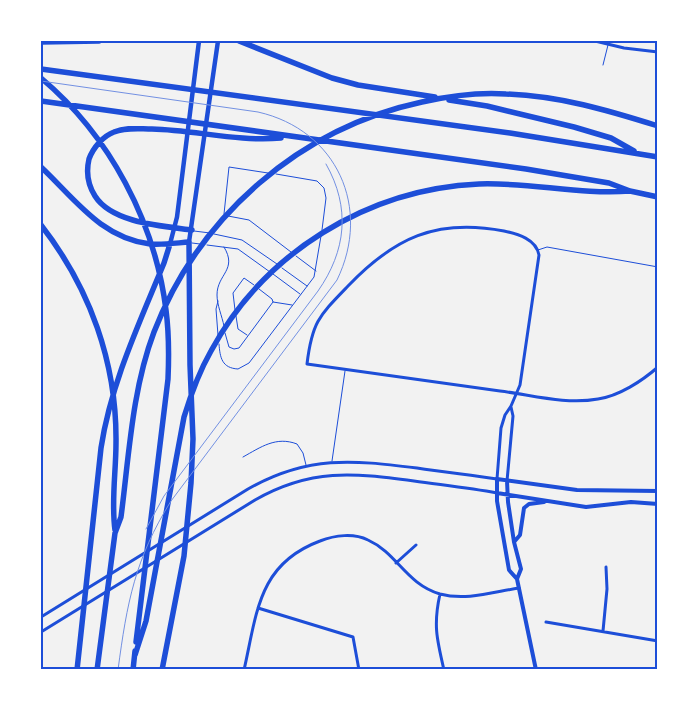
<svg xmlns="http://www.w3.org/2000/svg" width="699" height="711" font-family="Helvetica,sans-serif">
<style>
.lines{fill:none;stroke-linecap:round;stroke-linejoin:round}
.service{stroke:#1d4ed8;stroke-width:1}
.minor{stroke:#1d4ed8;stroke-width:3}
.tertiary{stroke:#1d4ed8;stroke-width:4}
.secondary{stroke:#1d4ed8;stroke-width:4.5}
.motorway{stroke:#1d4ed8;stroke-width:5.5}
.tram{stroke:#7290e2;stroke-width:1}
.neatline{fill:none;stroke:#1d4ed8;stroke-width:2}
</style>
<rect width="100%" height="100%" fill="#f2f2f2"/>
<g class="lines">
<path class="service" d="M603 65 608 45
M276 174 317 181 324 188 326 198 322 230
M224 214 229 167 268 173
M228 216 249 220 291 252
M194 231 210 233
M214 234 242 240 277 264
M192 243 200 244
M207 245 238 249 270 272
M224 247C238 270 217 274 217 295 217 305 222 316 224 326
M538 250 547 247 658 267
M296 256 316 271
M282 268 307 286
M273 274 300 294
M259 289 272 299 273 302 292 305
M235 310 233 293 244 278 254 285
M236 316 238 329 247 335
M225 333 229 347 234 349 239 348 273 302
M218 335 216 309 218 301
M219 344C220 358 222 368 238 369L249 363 314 277 321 236
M243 457C261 447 276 436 297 444L303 453 306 465
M332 461 345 371"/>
<path class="minor" d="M595 41 624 48 658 52
M507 481 513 416 511 407
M396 563 416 545
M440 594C433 625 437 640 444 670
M258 608 353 637 359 670
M41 617 248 489C308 455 352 460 417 468 443 472 470 475 497 479L501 428 505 415 511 406 520 385 539 255C536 239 518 234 504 231 436 218 394 238 348 286 319 316 312 322 307 364 371 373 435 382 500 391 532 395 566 405 598 399 619 396 642 381 658 367
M546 622 658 641
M603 631 607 589 606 567
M41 632 255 500C311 468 353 473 414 481 442 485 469 488 497 493
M244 670C257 613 258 564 320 541 335 535 354 533 368 540 397 553 406 584 440 594 466 601 493 592 519 588"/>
<path class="tertiary" d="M507 481 508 502 514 542 521 569 517 579 536 670
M497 493 586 507 631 502 658 504
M514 542 520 535 524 508 529 504 544 502
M517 579 509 570 497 501V479L577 490 658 491"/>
<path class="secondary" d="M189 242 218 41
M170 244 177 217 199 41"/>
<path class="motorway" d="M239 41 332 78 358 85 435 97
M41 42 99 41
M41 69 510 133 658 157
M41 78C110 136 155 222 166 310 169 333 169 356 168 379L136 642
M449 100 487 106 574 127 611 138 634 151
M41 101 526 169 609 183 630 191 658 197
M41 167C75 199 101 238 150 244 163 245 176 243 189 242L190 365 193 439 191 483 184 556 162 670
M41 225C90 288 117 363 116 443 116 472 111 502 115 530
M192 230C162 226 112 223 95 196 88 185 86 172 89 159 93 148 103 136 114 132 126 127 139 129 152 129 195 130 238 142 281 138
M135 655 146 621 184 417C191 394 199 372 211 351 264 253 367 189 479 184 529 182 580 195 630 191
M77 670 101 448C111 383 139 324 164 263L170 244
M97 670 115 533 121 517C129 456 132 390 154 332 199 216 300 128 422 102 449 96 478 92 506 94 560 96 607 110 658 126
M133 670 135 651"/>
<path class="tram" d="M41 81 258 112C337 130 372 208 337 280L171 501C135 559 127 602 118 670
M146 529 164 496 318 291C346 251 351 208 326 164"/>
</g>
<rect width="699" height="711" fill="none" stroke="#ffffff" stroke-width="85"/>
<rect x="42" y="42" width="614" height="626" class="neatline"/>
</svg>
